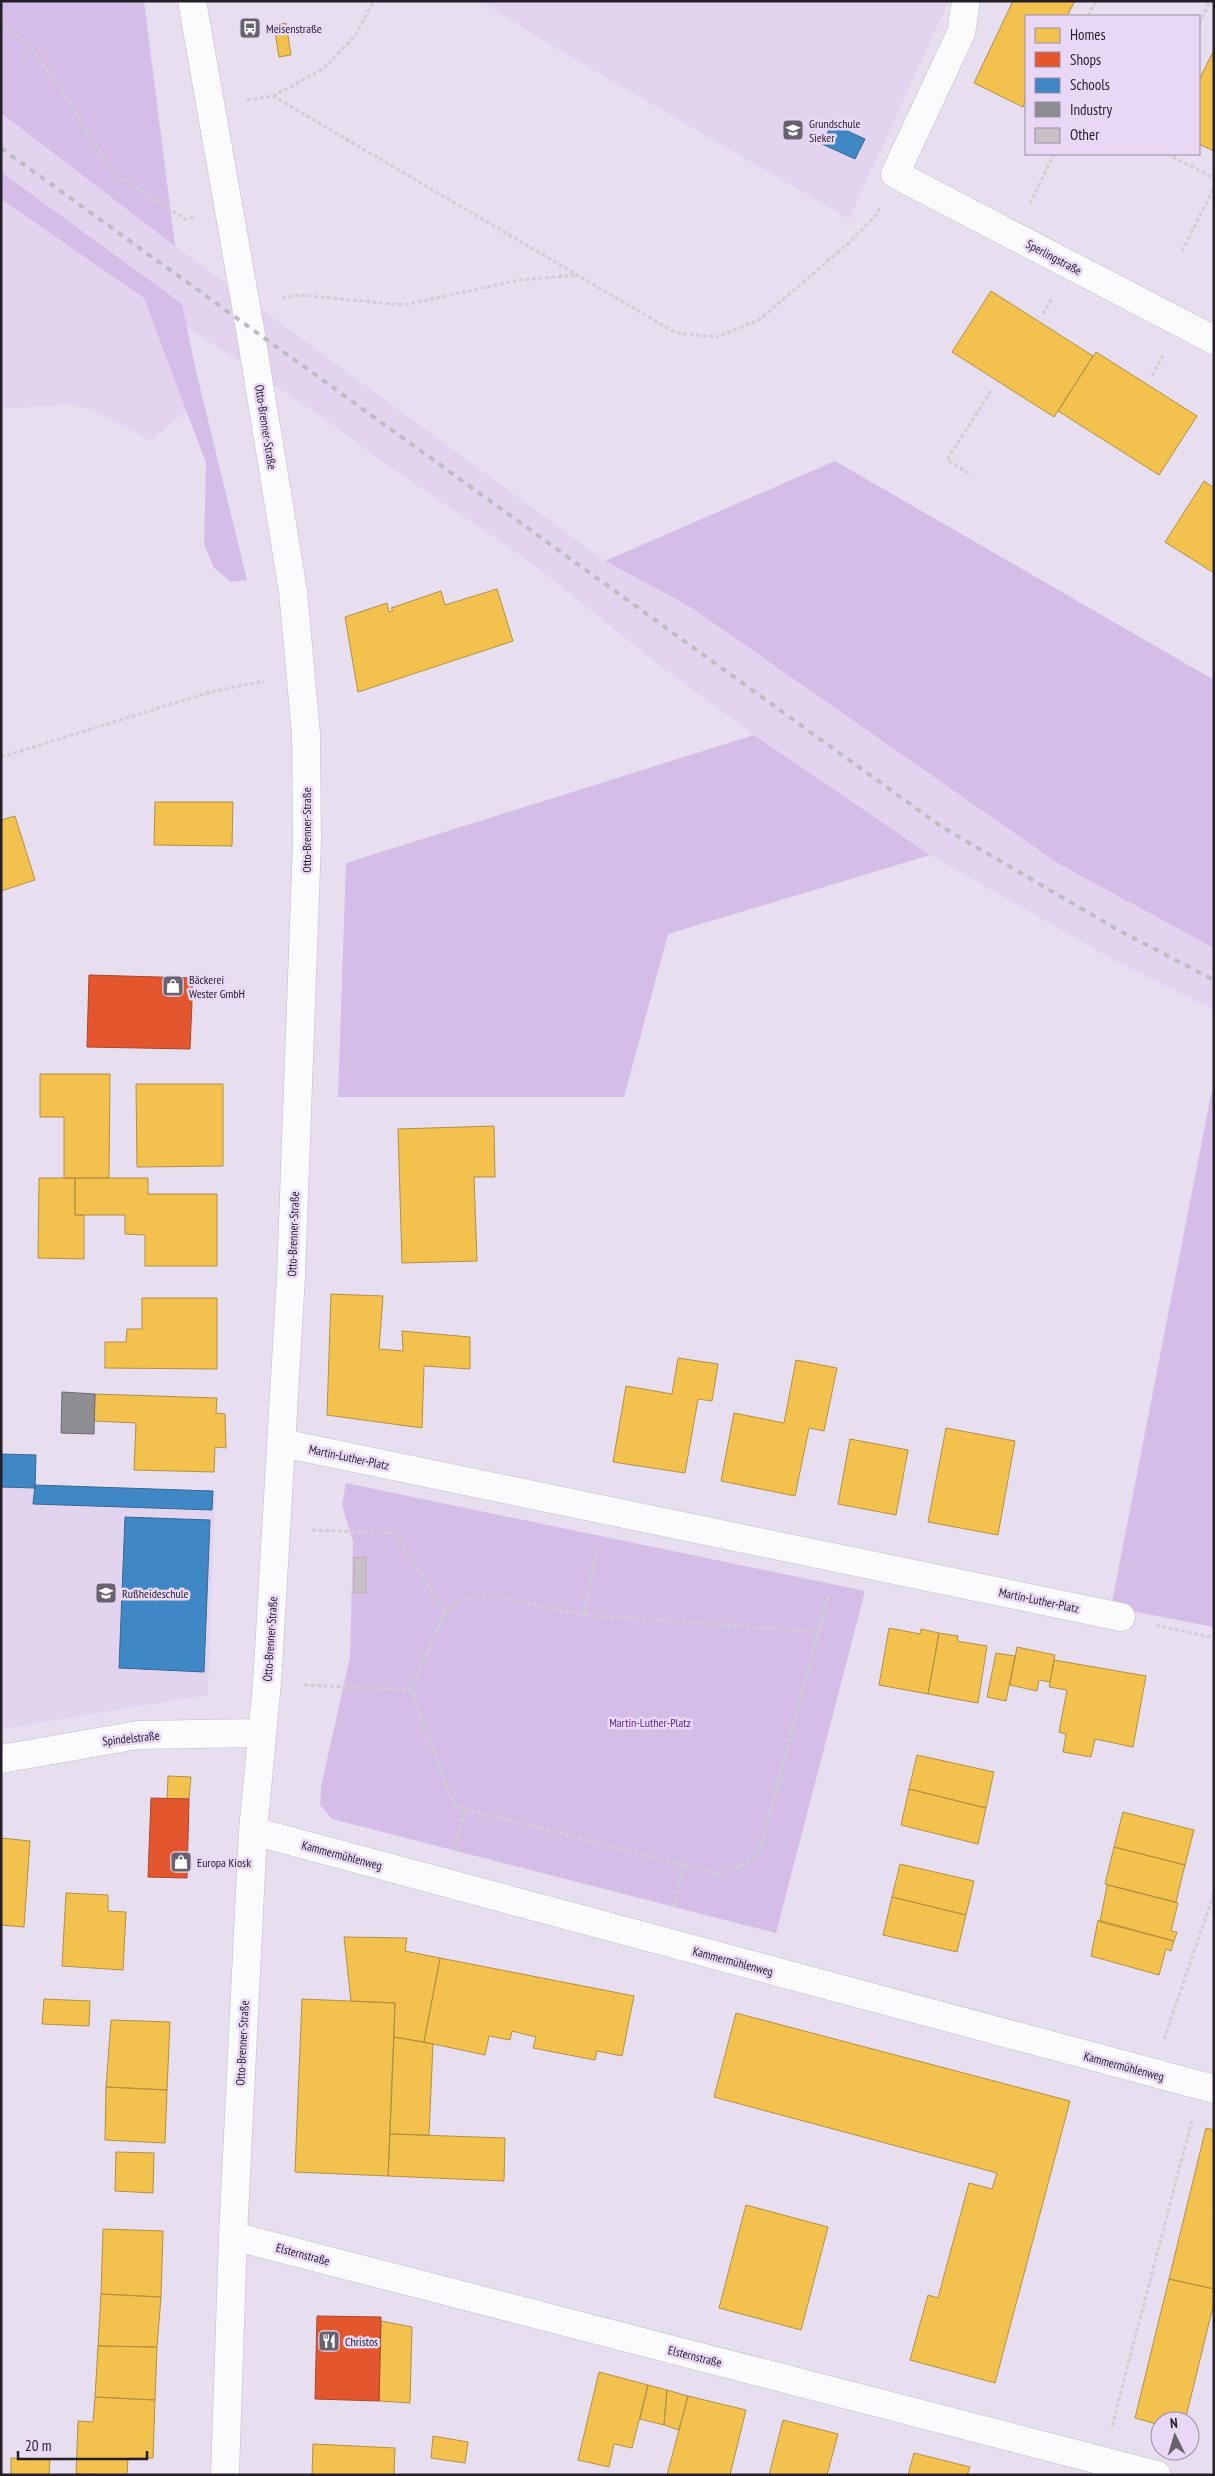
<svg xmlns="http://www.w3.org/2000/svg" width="1215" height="2476" font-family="'PT Sans Narrow',sans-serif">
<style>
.built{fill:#e2d4ee}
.green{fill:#d4bde7}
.homes{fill:#f2c14e;stroke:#b49043}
.shops{fill:#e4572e;stroke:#aa462c}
.schools{fill:#3f88c5;stroke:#376896}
.industry{fill:#8d8d92;stroke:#6e6c72}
.building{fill:#c9bfc4;stroke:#b7aeb2}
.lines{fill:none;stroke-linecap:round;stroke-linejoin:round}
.minor-casing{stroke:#c2bcc8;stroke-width:29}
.path{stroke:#d1cfd3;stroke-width:3;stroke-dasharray:4 2.5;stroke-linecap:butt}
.minor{stroke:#fbfafd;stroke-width:28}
.rail{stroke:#bfbdc1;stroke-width:4;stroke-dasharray:6 6;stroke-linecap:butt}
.labels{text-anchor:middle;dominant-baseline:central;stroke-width:5;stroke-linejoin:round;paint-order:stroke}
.poi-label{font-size:12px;fill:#241e29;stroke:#e8d8f6;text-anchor:start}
.street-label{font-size:12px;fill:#241e29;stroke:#e8d8f6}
.park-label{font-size:12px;fill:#642689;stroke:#e8d8f6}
</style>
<rect width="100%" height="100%" fill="#e7dfef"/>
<path class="built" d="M481 1H949L849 219 544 41Z
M1 113 175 246 605 561 689 606 1059 864 1214 948V1010L1114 960 930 855 754 735 651 659 538 568 500 541 391 468 331 423 145 299 187 410 151 441 91 409 66 405 1 409Z
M35 1485 215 1491 208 1695 1 1729V1487L33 1488Z"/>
<path class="green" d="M1 1H144L175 246 1 113Z
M1 172 182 304 196 371 247 580 231 582 214 568 204 544 206 463 144 298 1 199Z
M835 461 1214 680V948L1059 864 689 606 605 561Z
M754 735 930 855 668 934 624 1097H338L346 863Z
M1214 1079V1627L1111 1607Z
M346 1483 865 1591 776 1933 332 1819 320 1805 321 1787 350 1657 353 1542 342 1505Z"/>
<path class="homes" d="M1013 1H1075L1067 16H1026V100L1023 107 974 83Z
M286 23 291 55 279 57 274 25Z
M1214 50V151L1199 144V80Z
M991 291 1093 356 1054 417 952 352Z
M1096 352 1197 416 1159 475 1058 411Z
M1204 481 1214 488V573L1165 542Z
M497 589 513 641 358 692 345 617 387 603 389 612 393 611 391 608 441 591 445 605Z
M155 802H233L232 846 154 845Z
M15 816 35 880 1 891V820Z
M40 1074H110L109 1178H64V1117H40Z
M136 1084H223V1166L137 1167Z
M494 1126 495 1177H474L477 1261 402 1263 398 1129Z
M39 1178H75V1215H84V1259L38 1258Z
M75 1178H148V1194H217V1266H145V1235L125 1234V1215H75Z
M331 1294 383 1296 379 1349 403 1351 402 1331 470 1337V1369L424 1366 422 1428 327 1415Z
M142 1298H217V1369L105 1368V1342H126L127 1329H142Z
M678 1358 718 1364 712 1401 698 1399 685 1473 613 1462 626 1386 672 1394Z
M796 1360 837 1368 824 1431 809 1428 795 1496 721 1481 734 1413 784 1423Z
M95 1394 217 1398 216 1413 225 1414 226 1448 215 1447 214 1472 134 1470 136 1423 94 1421Z
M946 1428 1015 1441 998 1535 928 1522Z
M850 1439 908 1450 896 1515 838 1504Z
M889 1628 920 1634 921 1629 939 1633 928 1694 879 1685Z
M939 1633 958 1636 957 1641 987 1646 978 1703 928 1694Z
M1017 1647 1055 1655 1050 1682 1039 1680 1037 1691 1010 1685Z
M996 1653 1015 1656 1006 1701 987 1697Z
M1054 1660 1146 1676 1133 1747 1095 1739 1091 1757 1063 1752 1066 1734 1059 1732 1067 1690 1049 1687Z
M917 1755 994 1772 986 1808 909 1789Z
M168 1776 191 1777 189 1799H167Z
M909 1789 986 1808 978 1844 901 1825Z
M1123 1812 1194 1830 1185 1865 1114 1847Z
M1 1838 30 1841 24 1927 1 1925Z
M1114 1847 1185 1865 1176 1902 1105 1884Z
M900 1864 974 1881 966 1915 892 1897Z
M1107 1885 1178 1903 1171 1931 1177 1932 1174 1941 1100 1922Z
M66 1893 108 1895V1911L126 1912 123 1970 62 1966Z
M892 1897 966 1915 957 1952 883 1935Z
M1098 1920 1174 1941 1171 1951 1166 1949 1159 1975 1091 1956Z
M344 1937 407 1938 405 1951 440 1958 424 2042 394 2037 395 2003 351 2001Z
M440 1958 634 1996 622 2056 597 2051 595 2060 533 2048 536 2037 512 2031 510 2040 489 2036 485 2055 424 2042Z
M44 1999 90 2001 89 2026 42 2024Z
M302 1999 395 2003 388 2176 295 2172Z
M736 2013 1070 2101 995 2383 910 2360 928 2295 938 2298 969 2183 992 2189 997 2173 714 2097Z
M111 2020 170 2022 167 2090 106 2087Z
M394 2037 433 2044 429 2135 390 2134Z
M106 2087 167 2090 165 2143 105 2140Z
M1206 2128 1214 2130V2289L1169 2279Z
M390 2134 505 2138 504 2181 388 2176Z
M116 2152 154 2153 153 2193 115 2191Z
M746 2205 828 2227 801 2330 719 2308Z
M103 2229 163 2231 161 2297 101 2294Z
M1169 2279 1214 2289V2302L1185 2421H1160V2425L1135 2418Z
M101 2294 161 2297 157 2347 98 2346Z
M381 2321 412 2327 410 2403 379 2401Z
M98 2346 157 2347 155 2400 95 2397Z
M599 2372 648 2385 632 2448 614 2444 609 2467 578 2460Z
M648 2385 667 2390 664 2425 640 2419Z
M667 2390 688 2396 679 2430 664 2425Z
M688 2396 746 2410 730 2475H667Z
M95 2397 155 2400 153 2458H128L127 2475 76 2474 78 2421 93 2422Z
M783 2420 838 2434 827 2475H769Z
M433 2436 468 2442 465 2463 431 2458Z
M313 2444 395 2448 394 2475H312Z
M914 2453 970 2467 967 2475H908Z
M11 2458 50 2459 49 2475H11Z"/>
<path class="shops" d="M89 975 193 978 190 1049 87 1047Z
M151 1798 189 1799 187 1878 148 1877Z
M317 2316 381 2317 379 2401 315 2399Z"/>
<path class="schools" d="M832 124 865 139 855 159 822 144Z
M1 1454 36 1455 35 1488 1 1487Z
M35 1485 213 1491 212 1510 33 1504Z
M125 1517 210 1520 204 1672 119 1668Z"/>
<path class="industry" d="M62 1392 95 1394 94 1434 61 1433Z"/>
<path class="building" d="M366 1557V1593H354V1558Z"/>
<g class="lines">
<g class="minor-casing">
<path id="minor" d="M192 1 250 329 293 591 306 734 307 841 291 1276 267 1683 253 1831 233 2236 225 2475
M966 1 961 33 895 174 1214 340
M282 1443 1121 1617
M1 1759 138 1735 261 1733
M253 1831 1214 2089
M233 2236 1157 2475"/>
</g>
<path class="path" d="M1088 16 1096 1
M1 22 29 46 58 84 111 171 185 219 194 217
M1199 24 1210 1
M273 96 676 333 717 337 759 320 850 242 876 215 880 207
M247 100 273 96 323 69 354 37 374 1
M1167 154 1214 178
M1030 204 1054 154
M1182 251 1214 188
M282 298 301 295 403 305 520 280 577 275
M1043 314 1053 297
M1152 376 1164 354
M969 473 947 460 991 391
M1 757 207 693 264 681
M312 1530 395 1533 445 1612
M584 1615 598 1545
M1156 1625 1214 1638
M818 1632 829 1595
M304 1685 411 1690 450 1795 455 1805 465 1809 718 1874C735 1869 748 1865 760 1850L818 1632 584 1615 489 1595 463 1599 445 1612 411 1690
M455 1847 465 1809
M673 1907 684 1867
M1164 2039 1214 1893
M1112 2426 1192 2120"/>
<use href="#minor" class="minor"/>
<path class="rail" d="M1 148 942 827 1118 930 1214 980"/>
</g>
<defs>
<g id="bus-square" transform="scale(1.125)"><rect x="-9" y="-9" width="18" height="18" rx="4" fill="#68626e" stroke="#e8d8f6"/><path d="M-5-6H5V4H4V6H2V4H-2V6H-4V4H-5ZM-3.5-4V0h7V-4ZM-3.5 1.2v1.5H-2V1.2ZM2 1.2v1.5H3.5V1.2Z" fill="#fff"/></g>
<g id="school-square" transform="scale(1.125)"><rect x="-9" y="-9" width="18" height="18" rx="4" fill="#68626e" stroke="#e8d8f6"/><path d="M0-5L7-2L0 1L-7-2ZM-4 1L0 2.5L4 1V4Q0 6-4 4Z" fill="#fff"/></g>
<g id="shop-square" transform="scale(1.125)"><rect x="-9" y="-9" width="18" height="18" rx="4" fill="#68626e" stroke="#e8d8f6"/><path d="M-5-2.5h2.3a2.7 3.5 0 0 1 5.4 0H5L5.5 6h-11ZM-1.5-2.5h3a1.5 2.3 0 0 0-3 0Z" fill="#fff"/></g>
<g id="restaurant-square" transform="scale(1.125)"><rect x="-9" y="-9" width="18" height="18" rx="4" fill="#68626e" stroke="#e8d8f6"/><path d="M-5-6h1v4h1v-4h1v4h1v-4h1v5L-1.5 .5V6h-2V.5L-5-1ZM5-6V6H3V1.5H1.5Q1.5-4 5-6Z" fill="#fff"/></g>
</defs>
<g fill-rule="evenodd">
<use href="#bus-square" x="250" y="28"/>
<use href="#school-square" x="793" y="130"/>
<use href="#shop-square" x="173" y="986"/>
<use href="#school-square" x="106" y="1593"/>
<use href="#shop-square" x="181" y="1862"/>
<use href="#restaurant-square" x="329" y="2341"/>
</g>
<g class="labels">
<g class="poi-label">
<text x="266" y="28">Meisenstraße</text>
<text x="809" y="123">Grundschule<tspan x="809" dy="14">Sieker</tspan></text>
<text x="189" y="979">Bäckerei<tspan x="189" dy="14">Wester GmbH</tspan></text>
<text x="122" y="1593">Rußheideschule</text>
<text x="197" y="1862">Europa Kiosk</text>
<text x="345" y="2341">Christos</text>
</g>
<g class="street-label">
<text transform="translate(1054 257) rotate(28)">Sperlingstraße</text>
<text transform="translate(266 427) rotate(81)">Otto-Brenner-Straße</text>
<text transform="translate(306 830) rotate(-90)">Otto-Brenner-Straße</text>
<text transform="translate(293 1234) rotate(-88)">Otto-Brenner-Straße</text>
<text transform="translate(349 1457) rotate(12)">Martin-Luther-Platz</text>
<text transform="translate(1039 1600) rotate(12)">Martin-Luther-Platz</text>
<text transform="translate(270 1639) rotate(-86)">Otto-Brenner-Straße</text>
<text transform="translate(131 1738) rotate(-6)">Spindelstraße</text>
<text transform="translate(342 1855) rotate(15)">Kammermühlenweg</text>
<text transform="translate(733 1961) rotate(15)">Kammermühlenweg</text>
<text transform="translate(242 2043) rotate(-87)">Otto-Brenner-Straße</text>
<text transform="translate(1124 2066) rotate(15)">Kammermühlenweg</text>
<text transform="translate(303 2254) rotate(15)">Elsternstraße</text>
<text transform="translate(695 2356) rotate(14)">Elsternstraße</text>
</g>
<g class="park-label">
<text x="650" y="1722">Martin-Luther-Platz</text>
</g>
</g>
<rect width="1215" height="2476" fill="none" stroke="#241e29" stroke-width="5"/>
<rect x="1025" y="15" width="175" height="140" fill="#e8d8f6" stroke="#9a8ea4"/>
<rect x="1035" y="28" width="25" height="15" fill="#f2c14e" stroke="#9a8ea4"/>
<text x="1070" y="40" font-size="15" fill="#241e29">Homes</text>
<rect x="1035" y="52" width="25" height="15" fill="#e4572e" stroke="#9a8ea4"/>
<text x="1070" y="65" font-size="15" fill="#241e29">Shops</text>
<rect x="1035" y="78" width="25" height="15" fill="#3f88c5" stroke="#9a8ea4"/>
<text x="1070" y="90" font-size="15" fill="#241e29">Schools</text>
<rect x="1035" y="102" width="25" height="15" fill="#8d8d92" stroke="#9a8ea4"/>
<text x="1070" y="115" font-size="15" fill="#241e29">Industry</text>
<rect x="1035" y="128" width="25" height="15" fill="#c9bfc4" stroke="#9a8ea4"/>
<text x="1070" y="140" font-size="15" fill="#241e29">Other</text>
<g transform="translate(1175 2436) rotate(355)"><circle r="24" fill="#e8d8f6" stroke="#9a8ea4"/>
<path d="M0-4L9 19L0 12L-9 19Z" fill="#68626e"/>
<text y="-8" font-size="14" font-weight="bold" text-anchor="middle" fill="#241e29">N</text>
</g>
<path d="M18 2451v8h129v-8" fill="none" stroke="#241e29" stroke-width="2.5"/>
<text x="25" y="2451" font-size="15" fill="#241e29" stroke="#e8d8f6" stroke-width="4" paint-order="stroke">20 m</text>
</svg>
